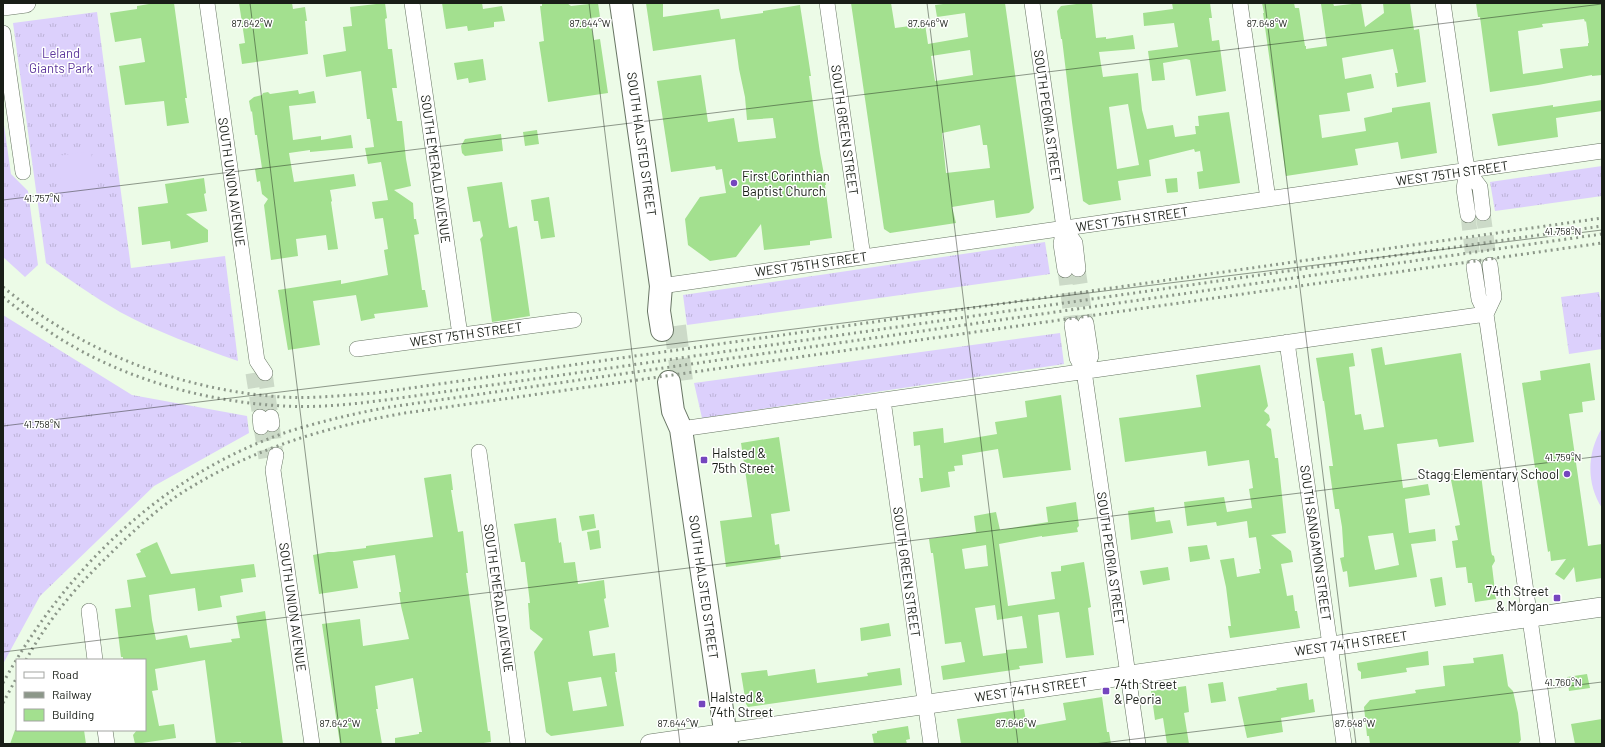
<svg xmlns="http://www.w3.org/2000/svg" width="1605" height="747" font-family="Barlow,sans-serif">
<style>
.grass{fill:url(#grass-tufts)}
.garden{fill:#dcd0fc}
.building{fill:#a3e08f;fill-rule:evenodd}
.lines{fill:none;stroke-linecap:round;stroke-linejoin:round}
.minor-tunnel{stroke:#ccdac8;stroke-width:15;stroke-dasharray:15 8;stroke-linecap:butt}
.secondary-tunnel{stroke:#ccdac8;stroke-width:22;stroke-dasharray:22 11;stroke-linecap:butt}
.minor-casing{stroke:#687564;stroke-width:16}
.tertiary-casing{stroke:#687564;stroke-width:20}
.secondary-casing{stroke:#687564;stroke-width:24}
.minor{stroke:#fff;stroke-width:15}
.tertiary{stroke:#fff;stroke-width:19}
.secondary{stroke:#fff;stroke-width:22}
.rail{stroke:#8c9789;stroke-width:3;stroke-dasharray:2 4;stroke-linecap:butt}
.ticks{fill:none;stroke:#191e17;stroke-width:1;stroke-opacity:0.45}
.poi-dot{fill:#7546be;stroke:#fff;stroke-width:1.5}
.labels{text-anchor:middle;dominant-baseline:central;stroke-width:3;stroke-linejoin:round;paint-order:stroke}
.park-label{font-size:13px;fill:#5f399d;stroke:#fff}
.street-label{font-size:13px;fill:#191e17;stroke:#fff}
.poi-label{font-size:13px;fill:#191e17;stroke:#fff;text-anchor:start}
.ticks-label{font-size:10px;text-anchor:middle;fill:#191e17;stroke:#fff;stroke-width:3;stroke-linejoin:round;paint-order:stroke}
</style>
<defs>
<pattern id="grass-tufts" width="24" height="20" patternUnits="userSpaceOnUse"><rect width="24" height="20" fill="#dcd0fc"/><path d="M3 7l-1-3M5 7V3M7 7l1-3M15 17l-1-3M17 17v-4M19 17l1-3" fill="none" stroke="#bcb2d7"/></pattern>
</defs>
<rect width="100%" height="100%" fill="#ecfbe7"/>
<path class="grass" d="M97 12 131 268 225 256 238 361C198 347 157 332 120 312 94 297 70 280 46 263L13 23Z
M3 118 11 174 28 191 38 265 25 277 3 257Z
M1602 166V196L1495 211 1490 182Z
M1045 242 1050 274 687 325 683 295Z
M1599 292 1602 308V349L1569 354 1561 297Z
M3 315 132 395 247 416 249 433 154 486 40 596 3 664Z
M1060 333 1064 364 702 418 694 383Z"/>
<path class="garden" d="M91 151 98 200 64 204 57 156Z
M1602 428V508C1586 483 1587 453 1602 428Z"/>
<path class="building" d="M155 3H174L187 98H185L189 123 167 126 164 101 125 105 119 66 145 62 141 38 115 42 110 13 137 9V6Z
M239 3H292L293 9 305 7 307 21H305L308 54 242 64 239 44 245 43Z
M385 3 387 18 385 19 388 49H392L397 88H392L397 121H402L406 159 411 186 394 190 413 203 414 219H416L419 234 414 235 418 261 422 290H425L428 307 374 314 375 318 361 321 356 295 313 301 320 345 288 350 278 290 341 280V284L388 275 384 250 388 249 383 218 375 219 372 202 388 200 381 162 368 164 365 148 374 147 370 119H367L361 71 326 77 323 55 346 51 343 27 352 26 350 7Z
M442 3H482L483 9 502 6 505 21 494 22V27L468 31 467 26 446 29Z
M542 3H567L571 6 598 3 600 17 590 18 594 40 600 39 608 93 548 102 539 42 544 41 540 6H542Z
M646 3H663V17L719 9 721 19 763 13V11L800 5 811 76H809L820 153 826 185H825L832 238 810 241V245L764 250 761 224 736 257 710 261 688 245 685 219 700 197 726 193 722 169 716 170 715 166 671 172 657 81 701 75 708 122 734 118 738 142 776 138 773 118 747 120 745 97 739 69 735 39 653 51Z
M851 3H891L895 28 925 24 928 44 968 37 965 13 937 17 935 5 951 3H1005L1034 208 1029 213 996 218 994 200 952 207 956 223 890 233 884 229ZM970 50 973 75 935 81 931 56ZM980 125 983 145H987L990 168 946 173 942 133Z
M1084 3H1092L1096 38 1106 37V39L1133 35 1135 49 1099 52 1103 77 1138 73 1142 110 1147 129 1173 125 1175 137 1196 134 1195 126H1199L1198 116 1229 112 1240 183 1199 189 1197 172 1203 171 1200 151 1195 152 1194 149 1149 160 1151 176 1118 181 1121 200 1089 205 1083 201 1072 122 1062 39H1061L1057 11 1061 6ZM1128 104 1139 165 1117 169 1109 107Z
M1172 3H1210L1212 18H1209L1212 41 1219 40 1226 91 1196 96 1190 60 1186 59 1163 63 1165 80 1152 81 1148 51 1178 47 1174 23 1144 26 1143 13 1173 9Z
M1262 3H1294L1295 8H1299L1305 46H1306V49L1327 46 1321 4 1333 3 1334 6 1361 3 1365 27 1384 13 1383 3H1410L1414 30 1419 29 1426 82 1397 87 1395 73H1398L1393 49 1342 58 1345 79 1371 74 1374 88 1347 93 1350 111 1319 115 1322 138 1366 131 1364 118 1392 112V108L1430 102 1437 153 1401 159 1398 142 1355 149 1358 165 1286 176 1263 13H1264Z
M1476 3H1602V75L1592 76V75L1538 85 1490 92 1480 17H1478ZM1584 19 1585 22 1586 21 1589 43H1588V46L1560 49 1563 68 1523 74 1518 31 1543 27 1542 24Z
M483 59 486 80 469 83 468 78 457 80 454 63Z
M298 90 299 94 314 91 316 103 289 106 293 140 321 136V140L351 135 353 148 310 152V150L289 153 294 182 354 174 356 186 330 190 332 201 331 202 338 249 328 250 326 235 296 239 298 256 271 260 264 205 268 199 262 194 260 181 257 182 255 169 262 168 257 135H255L252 111 251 112 249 101 254 97 262 95 263 93 268 92 270 94Z
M1602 100V111L1556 118 1558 137 1498 146 1492 114 1553 105V107Z
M537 130 539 144 525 146 523 132Z
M501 134 503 151 465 156 462 153 461 146 465 139Z
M204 178 206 193 204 194 207 211 186 214 208 230V242L171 249 170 241 142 245 138 207 168 203 165 184Z
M1177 178 1178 192 1167 193 1165 179Z
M502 182 509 228 517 226 530 316 492 322 481 243 480 239 483 236 480 221 473 222 467 187Z
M549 197 555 237 541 239 538 221H534L531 200Z
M1382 347 1385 365 1461 353 1474 442 1439 447 1437 439 1397 444 1403 488 1428 484 1430 495 1405 499 1409 533 1435 529 1436 541 1411 544 1417 577 1349 587 1347 571 1343 572 1340 558 1344 557 1342 527 1339 509H1335L1329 466H1333L1324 401H1323L1316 358 1353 353 1355 366 1349 367 1355 415 1361 414 1364 430 1384 427 1371 349ZM1393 533 1399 565 1375 570 1368 536Z
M1590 363 1595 400 1582 402 1583 412 1569 414 1588 546 1602 544V578L1576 582 1574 567 1564 580 1555 574 1566 559 1551 561 1550 551 1548 552 1522 383 1541 380 1540 371Z
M1260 365 1268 406 1264 411 1269 415 1270 420 1266 425 1271 429 1275 458H1278L1286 533 1271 535 1291 551 1293 562 1281 564 1287 596 1293 595 1295 611H1297L1300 628 1230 638 1228 626H1231L1226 587 1220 560 1234 558 1237 577 1260 573 1259 569H1261L1256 537 1249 538 1247 521 1217 526 1216 522 1187 526 1184 502 1224 497 1227 512 1252 508 1249 489 1253 488 1249 460 1208 466 1206 451 1125 462 1119 418 1201 407 1196 375Z
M1061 395 1071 470 1003 478 998 449 962 455 963 465 954 466 955 471 948 472 950 487 921 492 919 478H923L920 445 914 446 913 432 943 428 944 443 997 434 995 422 1027 417 1025 401Z
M779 437 790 511 771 514 775 545 779 544 781 559 726 567 720 521 752 517 741 443Z
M451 474 453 490H451L458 532 463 531 468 573H466L488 731H490L491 742 476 744H395V738L419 734V732H422L413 678 375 686 378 709H376L382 744H340L322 624 360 619 363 646 409 639 401 606 399 592H401L395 555 353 561 358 588 319 594 313 555 328 552H334L366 548V546L433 537 424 478Z
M1481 475 1491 551 1492 555 1494 556 1495 561 1492 566 1496 599 1475 602 1472 583H1468L1466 567 1456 568 1452 541 1458 540 1455 526 1460 525 1451 480Z
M1076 502 1079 526 1077 528 1078 532 1042 537V536L999 544 1008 606 1055 599 1051 572 1061 571V566L1084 562 1091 607 1088 608 1094 655 1066 658 1059 612 1038 615 1043 663 1019 666 1020 669 943 680 941 666 965 662 961 642 945 644 933 553H931L929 539 976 532 974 516 996 512 1000 530 1048 522 1046 507ZM986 545 988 566 965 569 962 549ZM995 605 997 620 1022 616 1027 648 1006 650V653L983 656 975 608Z
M1154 507 1156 522 1170 520 1173 533 1131 540 1128 511Z
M594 514 596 528 582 531 579 516Z
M556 518 559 543 561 542 564 563 575 562 578 584 604 580 606 598 604 599 609 627 589 631 593 656 615 653 617 672H615L624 726 551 736 546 732 534 652 543 639 530 629 528 603H530L525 562H521L514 524ZM601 677 607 706 573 711 568 682Z
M599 530 601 548 590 550 587 532Z
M157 542 171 574 254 564 256 577 241 579 243 592 220 596 222 607 198 611 195 588 149 595 152 620 156 640 187 635 190 648 232 642 231 639 240 638 236 616 265 611 283 744H241V742L216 744 205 660 155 669 158 690 152 691 159 726 174 724 176 738 135 744 133 735 137 730H145V660H123V657H121L115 609 131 607 127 580 146 577 136 554 141 552 140 550Z
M1207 545 1210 559 1190 562 1188 547Z
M1168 567 1170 580 1143 585 1140 571Z
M1442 577 1446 605 1435 607 1430 579Z
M889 623 891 636 861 641 860 628Z
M1428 651 1429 665 1406 668 1407 672 1361 679V672L1358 670 1357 663Z
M1503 654 1508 686 1513 691 1518 713 1521 740 1518 744H1370L1369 736H1367L1364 707 1370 700 1416 693 1415 690 1445 686 1443 666 1474 663 1473 658Z
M900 668 902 685 748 707 746 704 741 673 767 670 768 676 815 669 817 683 868 676 867 673Z
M1587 674 1590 688 1569 691 1567 677Z
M1223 682 1226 701 1211 703 1208 684Z
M1307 683 1309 700 1313 699 1315 712 1281 718 1283 732 1247 738 1238 697 1277 690 1276 688Z
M1186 686 1189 712 1184 713 1189 744H1167L1163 718 1155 720 1151 691Z
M1102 697 1107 732H1109L1111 744H961L957 719 1024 709 1027 727 1066 720 1063 703Z
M1602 719V744H1575L1571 724Z
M908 726 910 739 906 740 907 744H874L872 734 877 733V731Z
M15 730H84L86 744H10Z"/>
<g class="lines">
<path class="minor-tunnel" d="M1483 213 1490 265
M1468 215 1474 267
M1078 269 1086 323
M1065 270 1072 325
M253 373 260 417
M265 373 271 417
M272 424 276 455
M261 427 266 458"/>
<path class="secondary-tunnel" d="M675 326 682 381"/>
<g class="minor-casing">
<path id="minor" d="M207 3 257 361 265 373
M412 3 460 335
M827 3 863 257
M1032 3 1064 228 1061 244 1065 270
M1240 3 1268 199
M1443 3 1467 170 1464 189 1468 215
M3 33 23 172
M1467 170 1480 187 1483 213
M1064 228 1075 243 1078 269
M1474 267 1479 299 1486 314 1548 744
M661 286 1602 151
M1486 314 1494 297 1490 265
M1072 325 1077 358 1084 371 1138 744
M1287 342 1344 744
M357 349 574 320
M1084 371 1091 356 1086 323
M883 400 931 744
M260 417 261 427
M271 417 272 424
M681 429 1486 314
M479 452 518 744
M276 455 273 470 312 744
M89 611 95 660
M105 730 107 744"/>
</g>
<g class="tertiary-casing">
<path id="tertiary" d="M3 6 26 3
M650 744 1602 607"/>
</g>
<g class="secondary-casing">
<path id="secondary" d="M621 3 661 286 659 311 662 330
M669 382 673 411 681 429 727 744"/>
</g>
<use href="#minor" class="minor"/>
<use href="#tertiary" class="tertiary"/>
<use href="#secondary" class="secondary"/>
<path class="rail" d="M3 287C82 352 180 390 282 397 313 399 345 395 376 393L1602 218
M3 297C29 318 56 338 85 353 146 385 215 402 283 406 336 409 390 399 443 392L1602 226
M26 660C46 623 74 589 104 560 126 538 149 516 174 498 244 451 324 427 405 413L1602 243
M3 683C66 568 164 473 290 431 323 421 356 413 390 407L1602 234
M3 703 17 677"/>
</g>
<path class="ticks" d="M250 3 341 744M589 3 680 744M927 3 1018 744M1265 3 1356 744M3 200 1602 4M3 426 1602 230M3 652 1602 456M1094 744 1602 682"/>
<g class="poi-dot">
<circle cx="734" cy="183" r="4"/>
<rect x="700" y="456" width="8" height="8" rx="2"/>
<circle cx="1567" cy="474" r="4"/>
<rect x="1553" y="594" width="8" height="8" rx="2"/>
<rect x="1102" y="687" width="8" height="8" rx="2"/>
<rect x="698" y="700" width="8" height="8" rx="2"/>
</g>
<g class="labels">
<g class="park-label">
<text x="61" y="53">Leland<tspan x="61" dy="15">Giants Park</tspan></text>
</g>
<g class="street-label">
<text transform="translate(1048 116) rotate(82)">SOUTH PEORIA STREET</text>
<text transform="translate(845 130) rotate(82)">SOUTH GREEN STREET</text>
<text transform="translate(642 144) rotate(82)">SOUTH HALSTED STREET</text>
<text transform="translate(436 169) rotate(82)">SOUTH EMERALD AVENUE</text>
<text transform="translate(1452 173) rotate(-8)">WEST 75TH STREET</text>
<text transform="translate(232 182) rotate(82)">SOUTH UNION AVENUE</text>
<text transform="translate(1132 219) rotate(-8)">WEST 75TH STREET</text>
<text transform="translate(811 264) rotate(-8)">WEST 75TH STREET</text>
<text transform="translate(466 334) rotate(-8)">WEST 75TH STREET</text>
<text transform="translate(1316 543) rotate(82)">SOUTH SANGAMON STREET</text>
<text transform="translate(1111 558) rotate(82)">SOUTH PEORIA STREET</text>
<text transform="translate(907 572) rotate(82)">SOUTH GREEN STREET</text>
<text transform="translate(704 587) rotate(82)">SOUTH HALSTED STREET</text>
<text transform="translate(499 598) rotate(82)">SOUTH EMERALD AVENUE</text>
<text transform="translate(293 607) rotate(82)">SOUTH UNION AVENUE</text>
<text transform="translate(1351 643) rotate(-8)">WEST 74TH STREET</text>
<text transform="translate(1031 689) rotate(-8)">WEST 74TH STREET</text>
</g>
<g class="poi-label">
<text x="742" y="176">First Corinthian<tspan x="742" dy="15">Baptist Church</tspan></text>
<text x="712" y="453">Halsted &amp;<tspan x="712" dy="15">75th Street</tspan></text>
<text x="1559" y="474" text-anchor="end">Stagg Elementary School</text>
<text x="1549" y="591" text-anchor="end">74th Street<tspan x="1549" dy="15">&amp; Morgan</tspan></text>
<text x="1114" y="684">74th Street<tspan x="1114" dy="15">&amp; Peoria</tspan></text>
<text x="710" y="697">Halsted &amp;<tspan x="710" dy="15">74th Street</tspan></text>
</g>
</g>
<g class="ticks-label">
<text x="252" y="27">87.642°W</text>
<text x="590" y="27">87.644°W</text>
<text x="928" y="27">87.646°W</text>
<text x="1267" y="27">87.648°W</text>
<text x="42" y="202">41.757°N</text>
<text x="1563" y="235">41.758°N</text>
<text x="42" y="428">41.758°N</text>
<text x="1563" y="461">41.759°N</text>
<text x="1563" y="686">41.760°N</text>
<text x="340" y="727">87.642°W</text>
<text x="678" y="727">87.644°W</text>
<text x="1016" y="727">87.646°W</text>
<text x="1355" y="727">87.648°W</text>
</g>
<rect width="1605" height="747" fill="none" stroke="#191e17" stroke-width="8"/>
<rect x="16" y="659" width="130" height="72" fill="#ffffff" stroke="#a3a5a2"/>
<rect x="24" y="672" width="20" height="6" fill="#ffffff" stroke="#a3a5a2"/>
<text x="52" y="679" font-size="12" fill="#191e17">Road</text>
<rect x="24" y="692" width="20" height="6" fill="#8c9789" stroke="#a3a5a2"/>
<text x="52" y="699" font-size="12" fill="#191e17">Railway</text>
<rect x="24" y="709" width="20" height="12" fill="#a3e08f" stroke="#a3a5a2"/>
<text x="52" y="719" font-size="12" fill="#191e17">Building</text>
</svg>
